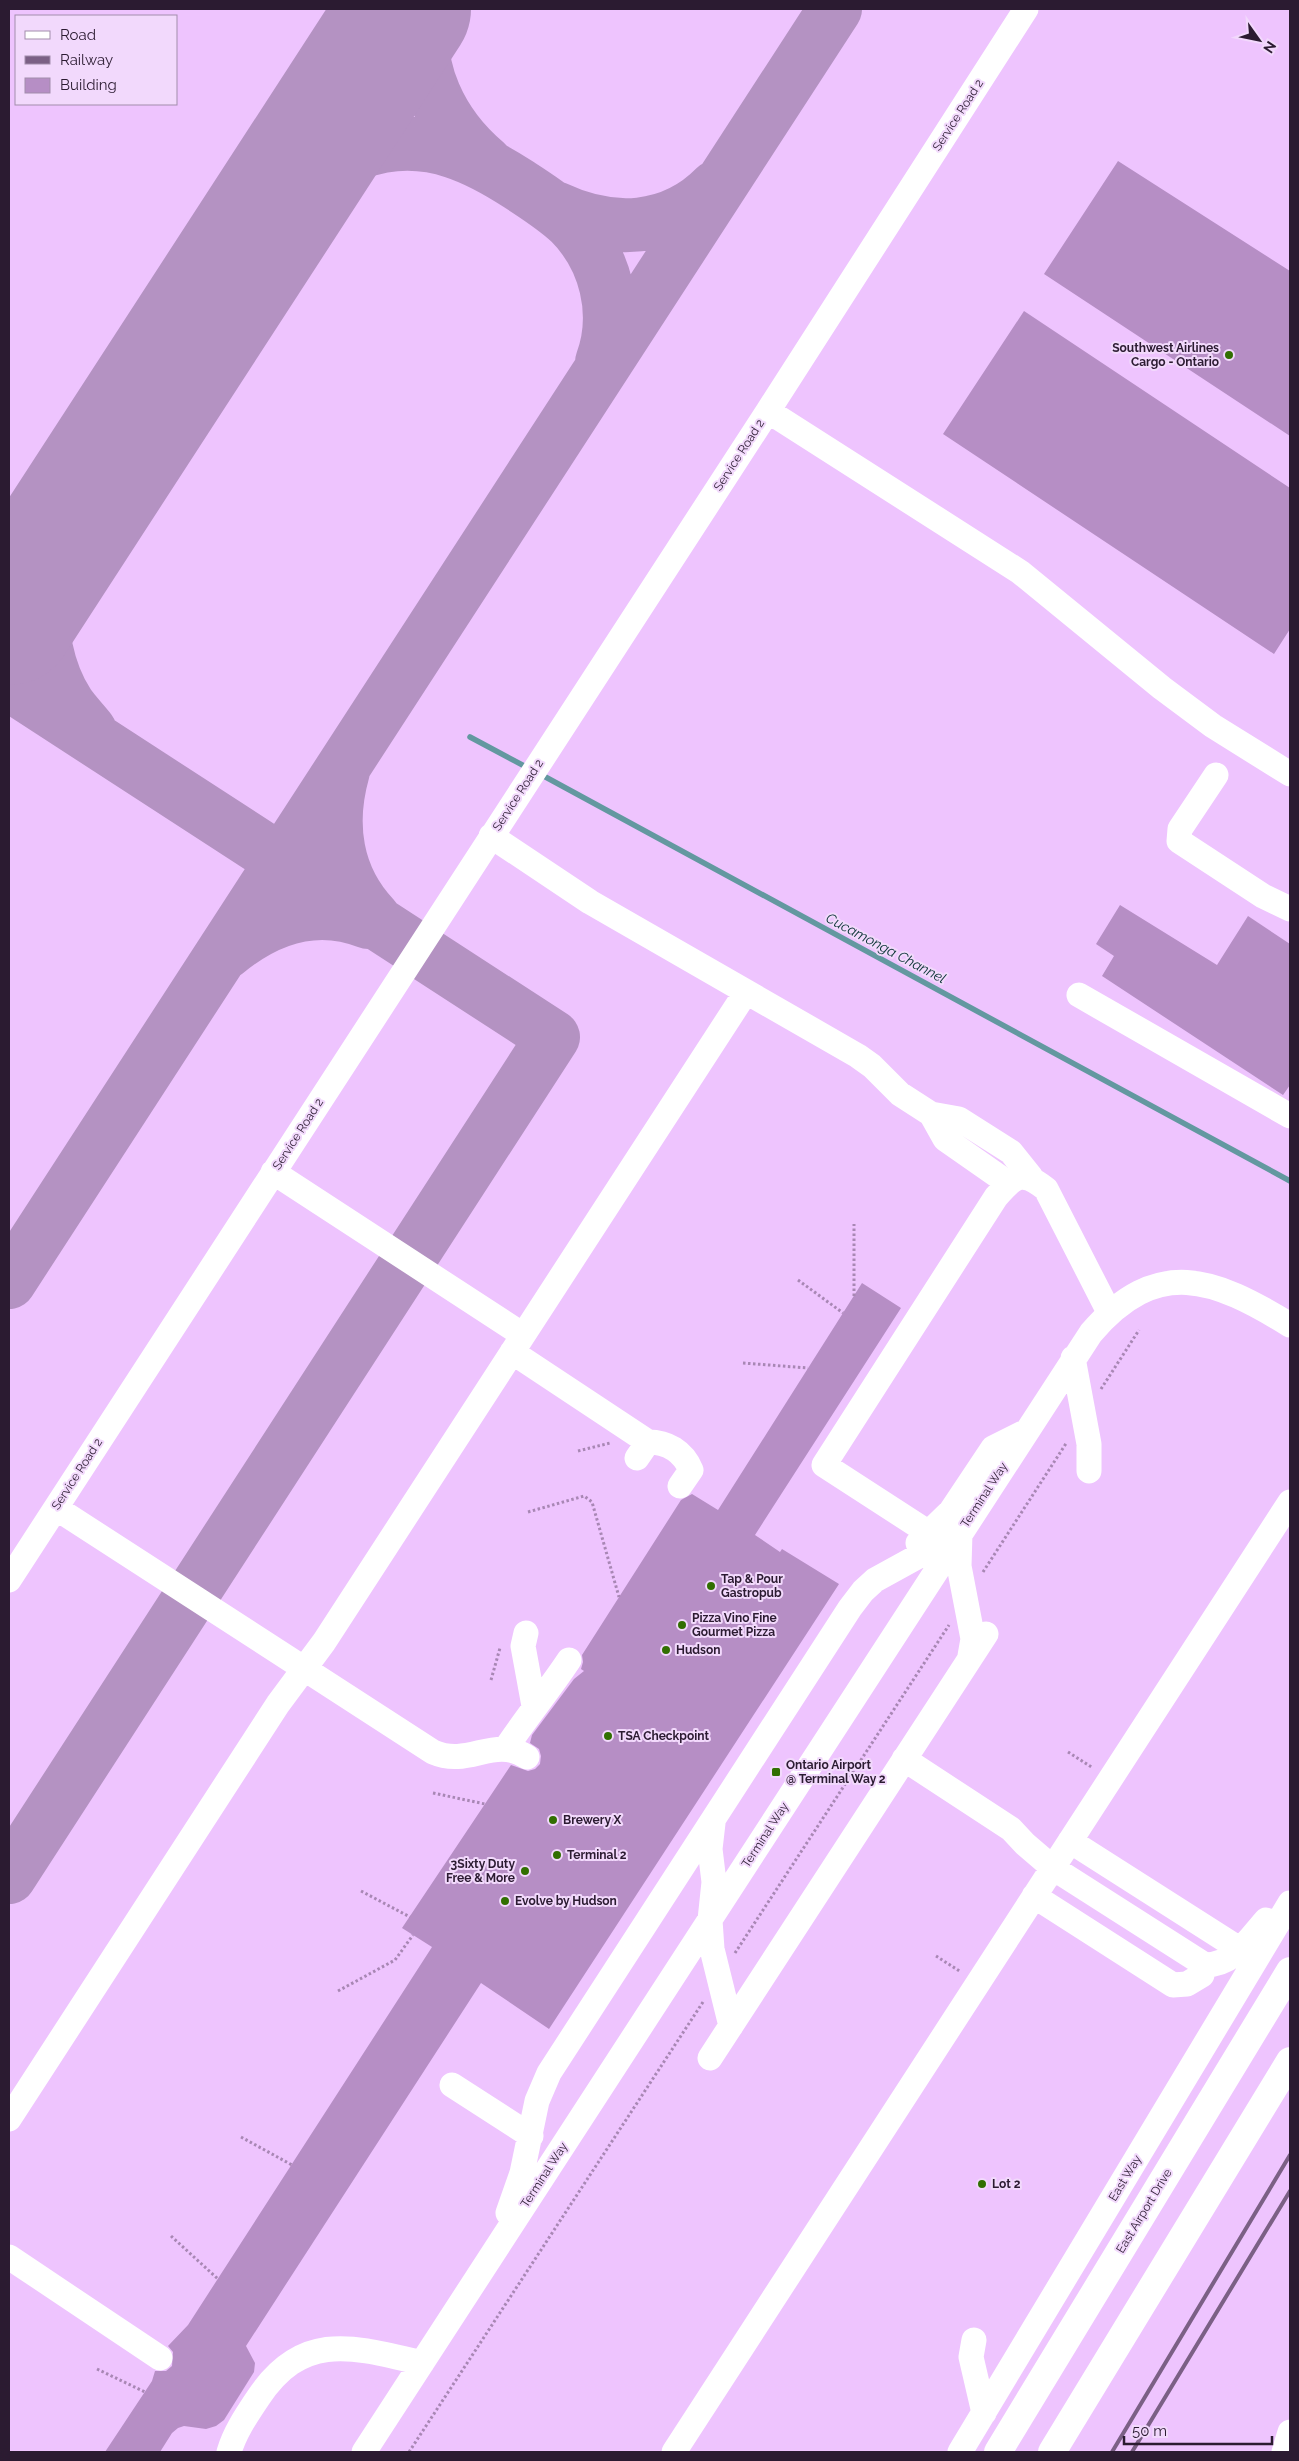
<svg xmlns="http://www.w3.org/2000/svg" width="1299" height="2461" font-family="Raleway,sans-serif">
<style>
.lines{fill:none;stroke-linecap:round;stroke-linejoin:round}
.stream{stroke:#6398a0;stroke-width:5.5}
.taxiway{stroke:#b492c2;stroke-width:54}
.runway{stroke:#b492c2;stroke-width:132}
.building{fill:#b68ec5}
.path{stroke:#a887b4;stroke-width:3;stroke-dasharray:2.5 2.5;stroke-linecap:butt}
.minor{stroke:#fff;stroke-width:25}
.major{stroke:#fff;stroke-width:28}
.rail{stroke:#7b6085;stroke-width:4}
.poi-dot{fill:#316f01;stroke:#f2d9fc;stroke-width:2}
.labels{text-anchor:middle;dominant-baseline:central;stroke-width:4;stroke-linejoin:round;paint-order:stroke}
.street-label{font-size:12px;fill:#2b1b31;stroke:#f2d9fc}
.poi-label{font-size:12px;font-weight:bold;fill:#2b1b31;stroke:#f2d9fc;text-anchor:start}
.water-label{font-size:14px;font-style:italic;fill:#083233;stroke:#f2d9fc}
</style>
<rect width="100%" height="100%" fill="#eec4fe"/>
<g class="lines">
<path class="stream" d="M470 737 530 769
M540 774 1290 1181"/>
<path class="taxiway" d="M425 9C412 68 442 126 486 163
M555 208C610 234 671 233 716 187
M266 223C299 187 332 155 383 146 434 137 476 157 518 184 536 196 554 207 570 222 606 258 620 313 602 362
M74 518C64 542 52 565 46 590 37 627 48 673 68 704 74 713 83 722 90 731
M9 572 34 555 71 522
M9 684 553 1037 9 1877
M343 771C328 824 335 877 374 918
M225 953C267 918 316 901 368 922
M9 1282 835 9"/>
<path class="runway" d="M9 619 405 9"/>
</g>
<path class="building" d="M1118 161 1290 271V436L1044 274Z
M1024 311 1290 488V629L1274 654 943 434Z
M1120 905 1217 965 1248 916 1290 944V1085L1283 1095 1102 976 1114 956 1096 944Z
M862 1283 901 1308 755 1535 780 1552 782 1549 839 1584 549 2029 481 1983 246 2346 255 2363 254 2372 224 2420 216 2426 206 2429 184 2426 178 2428 172 2433 160 2452H105L152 2381 155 2371H166L172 2366 173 2352 168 2346 188 2325 432 1947 402 1928 511 1765 528 1771 535 1769 540 1764 541 1756 539 1749 530 1743 532 1735 574 1679 584 1671 581 1669 583 1662 582 1655 681 1500 692 1494 718 1510Z"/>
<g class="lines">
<path class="path" d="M798 1280 843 1313
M854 1296V1224
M743 1363 808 1368
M1101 1389 1139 1330
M578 1451 610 1443
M528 1512 584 1496 592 1502 619 1597
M983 1572 1067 1442
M491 1680 500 1648
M1068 1752 1093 1768
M433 1793 485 1804
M361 1891 410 1917
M735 1953 949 1625
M936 1956 961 1972
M338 1991 395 1960 413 1935
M241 2137 292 2165
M171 2236 218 2279
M97 2369 145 2392
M409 2452 703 2002"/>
<path class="minor" d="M768 411 1020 572 1162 688 1213 726 1290 774
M1216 775 1180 829 1179 841 1263 896 1290 909
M491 836 590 902 858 1056 872 1066 900 1094 931 1114
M1079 995 1290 1116
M273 1172 523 1335
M1008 1183 945 1139 931 1114 959 1119 1011 1152 1031 1177
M512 1352 648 1442
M1073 1358 1089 1444V1471
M637 1458 648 1442C667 1442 683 1451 691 1470L680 1486
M56 1508 433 1752C470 1768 493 1735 527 1757
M929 1533 824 1465 996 1197C1015 1175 1022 1170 1046 1189L1109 1312
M960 1533 959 1566 973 1639 970 1656
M918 1543 951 1511 993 1448 1023 1433
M9 1580 768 411 1026 9
M526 1633 523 1646 534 1706
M506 1748C526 1718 549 1690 569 1660
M904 1759 1011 1829 1025 1844 1053 1868 1205 1965C1234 1965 1249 1939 1266 1920
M713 1823 710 1849 714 1882 710 1920 712 1949 731 2026
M1070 1841 1241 1950
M1034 1896 1173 1985 1187 1984 1202 1975
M710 2058 986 1634
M452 2085 531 2136
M9 2119 278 1704 324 1642 746 992
M508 2213 522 2173 537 2101 549 2073 850 1608 863 1591 875 1580 955 1536
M9 2257 160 2358
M974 2340 971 2357 984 2413
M229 2452C235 2432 246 2416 258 2398 303 2330 354 2347 422 2363
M364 2452 1091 1333C1157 1256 1214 1278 1290 1325
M674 2452 1290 1502
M960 2452 1290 1903
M1284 2452 1290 2432"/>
<path class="major" d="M998 2452 1290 1971
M1052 2452 1290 2061"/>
<path class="rail" d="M1112 2452 1290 2155
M1132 2452 1290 2191"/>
</g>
<g class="poi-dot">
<circle cx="1229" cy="355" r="5"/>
<circle cx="711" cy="1586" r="5"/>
<circle cx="682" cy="1625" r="5"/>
<circle cx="666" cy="1650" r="5"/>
<circle cx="608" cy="1736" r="5"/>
<rect x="771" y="1767" width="10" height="10" rx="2.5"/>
<circle cx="553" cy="1820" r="5"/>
<circle cx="557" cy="1855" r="5"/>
<circle cx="525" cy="1871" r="5"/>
<circle cx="505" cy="1901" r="5"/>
<circle cx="982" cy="2184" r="5"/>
</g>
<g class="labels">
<g class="street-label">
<text transform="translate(958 115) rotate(-57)">Service Road 2</text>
<text transform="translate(739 455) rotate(-57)">Service Road 2</text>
<text transform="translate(518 795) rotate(-57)">Service Road 2</text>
<text transform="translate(298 1134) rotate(-57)">Service Road 2</text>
<text transform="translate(77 1474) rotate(-57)">Service Road 2</text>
<text transform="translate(984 1495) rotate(-57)">Terminal Way</text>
<text transform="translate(765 1835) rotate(-57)">Terminal Way</text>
<text transform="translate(544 2175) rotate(-57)">Terminal Way</text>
<text transform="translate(1125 2178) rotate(-59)">East Way</text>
<text transform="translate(1144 2211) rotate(-59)">East Airport Drive</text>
</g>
<g class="poi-label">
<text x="1219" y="348" text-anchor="end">Southwest Airlines<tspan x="1219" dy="14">Cargo - Ontario</tspan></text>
<text x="721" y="1579">Tap &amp; Pour<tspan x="721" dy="14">Gastropub</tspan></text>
<text x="692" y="1618">Pizza Vino Fine<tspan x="692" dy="14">Gourmet Pizza</tspan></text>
<text x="676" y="1650">Hudson</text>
<text x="618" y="1736">TSA Checkpoint</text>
<text x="786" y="1765">Ontario Airport<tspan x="786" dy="14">@ Terminal Way 2</tspan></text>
<text x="563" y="1820">Brewery X</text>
<text x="567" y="1855">Terminal 2</text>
<text x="515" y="1864" text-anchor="end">3Sixty Duty<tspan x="515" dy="14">Free &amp; More</tspan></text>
<text x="515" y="1901">Evolve by Hudson</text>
<text x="992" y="2184">Lot 2</text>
</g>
<g class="water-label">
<text transform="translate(886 948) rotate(28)">Cucamonga Channel</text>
</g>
</g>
<rect width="1299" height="2461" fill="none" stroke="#2b1b31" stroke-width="20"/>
<rect x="15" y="15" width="162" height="90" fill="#f2d9fc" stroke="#a28dab"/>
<rect x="25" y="31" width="25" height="8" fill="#ffffff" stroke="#a28dab"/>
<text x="60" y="40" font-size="15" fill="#2b1b31">Road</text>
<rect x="25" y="56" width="25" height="8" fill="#7b6085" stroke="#a28dab"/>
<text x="60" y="65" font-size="15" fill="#2b1b31">Railway</text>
<rect x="25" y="78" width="25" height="15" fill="#b68ec5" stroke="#a28dab"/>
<text x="60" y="90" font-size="15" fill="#2b1b31">Building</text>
<g transform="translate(1259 40) rotate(123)" stroke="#f2d9fc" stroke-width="4" paint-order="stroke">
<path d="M0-4L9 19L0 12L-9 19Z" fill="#2b1b31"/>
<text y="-8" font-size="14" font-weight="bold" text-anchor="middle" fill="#2b1b31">N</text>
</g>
<path d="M1124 2436v8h148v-8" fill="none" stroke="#2b1b31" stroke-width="2.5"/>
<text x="1132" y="2436" font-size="15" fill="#2b1b31" stroke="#f2d9fc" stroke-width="4" paint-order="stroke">50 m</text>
</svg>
